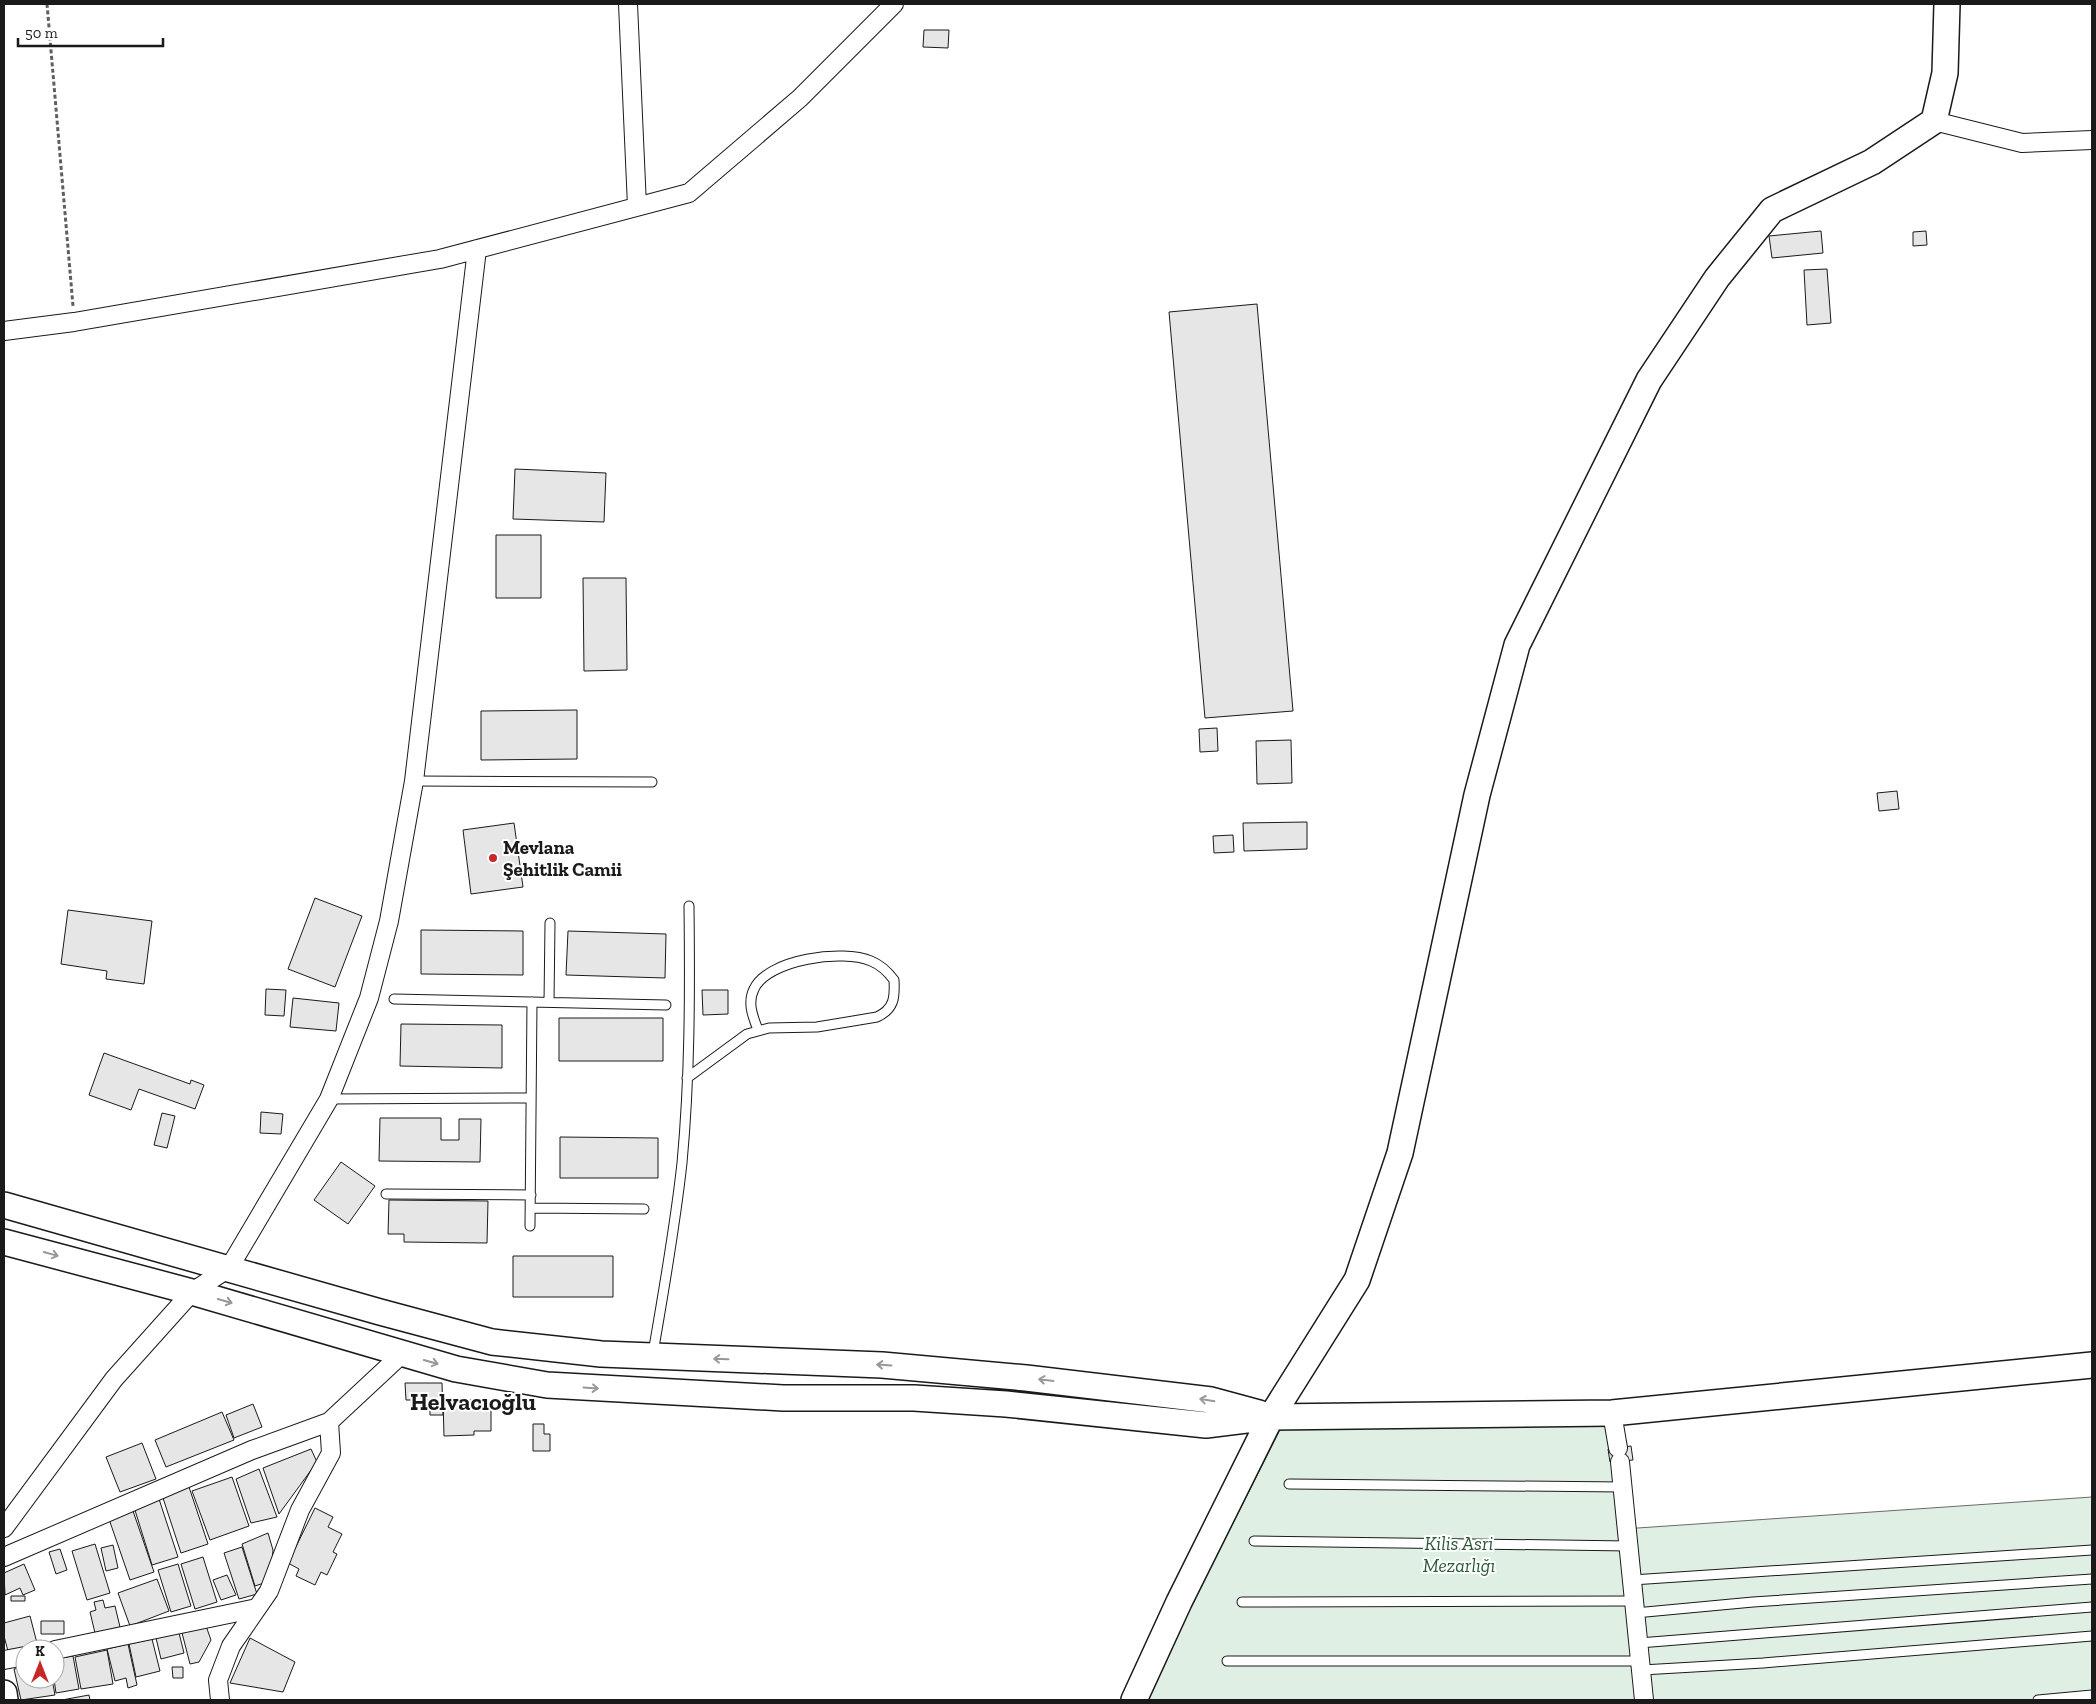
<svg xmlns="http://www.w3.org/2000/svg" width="2096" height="1704" font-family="'Zilla Slab',serif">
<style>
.green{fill:#e0efe3;stroke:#6a6a6a}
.building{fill:#e6e6e6;stroke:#1a1a1a}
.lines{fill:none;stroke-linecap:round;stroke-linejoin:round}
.lane-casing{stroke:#1a1a1a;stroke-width:11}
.street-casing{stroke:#1a1a1a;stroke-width:20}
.secondary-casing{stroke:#1a1a1a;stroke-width:28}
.path{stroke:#5f5f5f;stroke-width:3;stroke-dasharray:4 2.5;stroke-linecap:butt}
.lane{stroke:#fff;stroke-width:9}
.street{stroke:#fff;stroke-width:18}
.secondary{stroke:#fff;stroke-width:25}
.oneway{stroke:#989898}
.poi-dot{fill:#c62828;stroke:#fff;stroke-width:2}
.labels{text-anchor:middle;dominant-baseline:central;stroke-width:4;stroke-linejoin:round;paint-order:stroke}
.poi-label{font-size:19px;font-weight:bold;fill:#1a1a1a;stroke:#fff;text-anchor:start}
.park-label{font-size:19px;font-style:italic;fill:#2b5a34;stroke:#fff}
.district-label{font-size:24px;font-weight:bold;fill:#1a1a1a;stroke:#fff}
</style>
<rect width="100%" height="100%" fill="#fff"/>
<path class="green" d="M1603 1406 1623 1529 2092 1497V1700H1144L1291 1408Z"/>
<path class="building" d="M924 30H949L948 48 923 47Z
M1821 231 1823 253 1772 258 1769 236Z
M1926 231 1927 245 1913 246V232Z
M1827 269 1831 323 1807 325 1804 270Z
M1257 304 1293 711 1205 718 1169 312Z
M515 469 606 473 604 522 513 519Z
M496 535H541V598H496Z
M583 578H626L627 670 584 671Z
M577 710V759L481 760V711Z
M1217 728 1218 751 1200 752 1199 729Z
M1291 740 1292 783 1257 784 1256 741Z
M1897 791 1899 809 1879 811 1877 793Z
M1307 822V849L1244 851 1243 823Z
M514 823 523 887 471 894 463 830Z
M1233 835 1234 852 1214 853 1213 836Z
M315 898 362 916 335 987 288 969Z
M68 910 152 921 144 984 106 979 107 971 61 964Z
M421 930 523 931V975L421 974Z
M568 931 666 934 665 978 566 975Z
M266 989 286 990 284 1016 265 1015Z
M702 990H728V1014L703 1015Z
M293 998 339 1003 336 1031 290 1027Z
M559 1018H663V1061H559Z
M401 1024 502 1025V1068L400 1066Z
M104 1053 190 1084 191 1080 204 1085 195 1109 139 1089 131 1110 89 1095Z
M261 1112 283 1114 281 1134 260 1133Z
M162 1113 175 1116 167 1148 154 1145Z
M380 1118H441V1140H459V1119H481L480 1162 379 1161Z
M560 1137 658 1138V1178H560Z
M341 1162 375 1186 348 1224 314 1200Z
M389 1200 488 1201 487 1243 404 1242V1234H388Z
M513 1256H613V1297H513Z
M405 1383H442L443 1415H430V1400H406Z
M443 1400H491V1431H474V1435L444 1436Z
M253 1404 262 1427 234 1438 226 1415Z
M222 1412 234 1440 166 1467 155 1440Z
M533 1424H544V1434H550V1451H533Z
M142 1443 156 1479 120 1492 106 1457Z
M1631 1446 1633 1460 1610 1462 1608 1449Z
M311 1449 317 1462 279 1514 263 1468Z
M259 1469 277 1517 251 1523 236 1479Z
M232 1477 249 1526 210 1540 192 1491Z
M189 1487 208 1544 181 1553 162 1495Z
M159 1499 178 1557 152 1565 134 1507Z
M315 1508 333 1517 328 1527 342 1534 333 1552 337 1554 327 1575 321 1572 315 1585 296 1576 299 1569 288 1563Z
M133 1511 154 1572 130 1580 109 1519Z
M268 1533 273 1550 270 1581 255 1586 242 1544Z
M95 1544 110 1593 87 1600 72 1551Z
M113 1545 118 1568 106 1571 101 1548Z
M242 1547 257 1594 239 1599 224 1553Z
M60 1549 67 1570 56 1574 49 1552Z
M203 1557 217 1602 195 1609 181 1564Z
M24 1564 35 1590 23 1595 20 1588 5 1595 4 1573Z
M178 1564 191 1606 171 1612 158 1570Z
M227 1575 236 1595 221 1600 213 1580Z
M157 1579 169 1611 130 1626 118 1593Z
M11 1596H25V1601H11Z
M103 1600 105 1608 115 1606 120 1627 95 1633 90 1612 96 1610 94 1602Z
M30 1616 38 1647 9 1655 4 1636V1623Z
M41 1621H64V1634H41Z
M205 1623 211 1640 199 1662 190 1664 181 1629Z
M179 1633 184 1653 161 1659 156 1638Z
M250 1638 295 1662 283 1692 230 1683Z
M152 1639 160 1671 136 1677 129 1644Z
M128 1644 137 1685 128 1688 126 1678 115 1681 107 1649Z
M107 1650 113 1684 81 1689 75 1657Z
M73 1656 79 1689 56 1693 54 1679 55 1659Z
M25 1667V1679H52L55 1695 21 1700 14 1669Z
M172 1667H183V1678H173Z
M89 1695 90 1700H62Z"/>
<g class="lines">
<g class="lane-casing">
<path id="lane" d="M414 781 652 782
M394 999 666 1005
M549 1002 550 923
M687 1078 747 1034 769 1028 817 1027 877 1017C894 1009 895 998 894 980 888 972 881 965 871 961 843 949 768 959 754 989 747 1003 753 1017 758 1030
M329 1099 531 1098
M386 1194 531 1195
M531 1208 644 1209
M530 1226 532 1002
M653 1353C664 1290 675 1227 682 1163 690 1077 690 991 689 906
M1289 1484 1623 1487
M1254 1541 1629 1546
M1632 1580 2092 1550
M1242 1602 1634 1601
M1635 1613 1753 1602 2092 1579
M1639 1643 2092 1607
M1227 1661H1641
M1642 1670 1763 1663 2092 1636
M2038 1700 2092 1695"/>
</g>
<g class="street-casing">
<path id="street" d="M628 4 637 206
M1934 121 2022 143 2092 140
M4 331 74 322 440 259 689 193 800 98 894 4
M1612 1413 1618 1448
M1620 1462 1644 1700
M4 1528 114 1379 192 1292 229 1268 329 1099 369 998 389 921 414 781 477 249
M4 1557 252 1450 329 1422 402 1354
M55 1650 257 1608
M4 1660 25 1656
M220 1700 218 1680 231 1646 269 1591 300 1510 331 1453 329 1422"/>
</g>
<g class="secondary-casing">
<path id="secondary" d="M4 1205 380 1312 492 1342 601 1354 882 1365 1026 1378 1211 1400 1259 1413
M4 1242 192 1292 456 1369 547 1385 783 1398H914L1006 1404 1206 1425 1271 1417 1612 1413 2092 1365
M4 1693 5 1700
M1134 1700 1179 1602 1271 1417 1357 1280 1400 1153 1477 795 1517 645 1649 380 1717 278 1772 210 1872 162 1934 121 1945 73 1947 4"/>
</g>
<path class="path" d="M47 4 73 306"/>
<use href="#lane" class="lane"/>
<use href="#street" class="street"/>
<use href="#secondary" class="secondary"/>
</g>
<defs><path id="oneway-shaft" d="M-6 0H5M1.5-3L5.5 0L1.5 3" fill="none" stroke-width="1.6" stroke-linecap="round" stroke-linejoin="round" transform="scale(1.25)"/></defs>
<g class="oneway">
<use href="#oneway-shaft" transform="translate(51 1254) rotate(15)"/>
<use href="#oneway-shaft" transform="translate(225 1301) rotate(16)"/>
<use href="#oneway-shaft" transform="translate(721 1359) rotate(-178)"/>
<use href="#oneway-shaft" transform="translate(431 1362) rotate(16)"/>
<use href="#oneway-shaft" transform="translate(884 1365) rotate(-176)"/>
<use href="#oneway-shaft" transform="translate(1046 1380) rotate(-173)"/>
<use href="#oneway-shaft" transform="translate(591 1388) rotate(4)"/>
<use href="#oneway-shaft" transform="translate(1207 1400) rotate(-171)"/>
</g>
<circle class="poi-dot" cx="493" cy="858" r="5"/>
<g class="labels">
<g class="poi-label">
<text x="503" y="847">Mevlana<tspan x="503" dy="22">Şehitlik Camii</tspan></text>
</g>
<g class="park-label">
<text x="1459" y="1543">Kilis Asri<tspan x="1459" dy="22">Mezarlığı</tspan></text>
</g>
<g class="district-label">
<text x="473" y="1401">Helvacıoğlu</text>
</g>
</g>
<rect width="2096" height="1704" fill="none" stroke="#1a1a1a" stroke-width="10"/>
<g transform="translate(40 1664)"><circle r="24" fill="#ffffff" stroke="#a3a3a3"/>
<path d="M0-4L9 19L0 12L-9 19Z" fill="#c62828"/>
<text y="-8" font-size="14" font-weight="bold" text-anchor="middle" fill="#1a1a1a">K</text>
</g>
<path d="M18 38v8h145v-8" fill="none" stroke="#1a1a1a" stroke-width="2.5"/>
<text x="25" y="38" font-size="15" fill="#1a1a1a" stroke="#ffffff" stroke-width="4" paint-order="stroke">50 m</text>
</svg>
